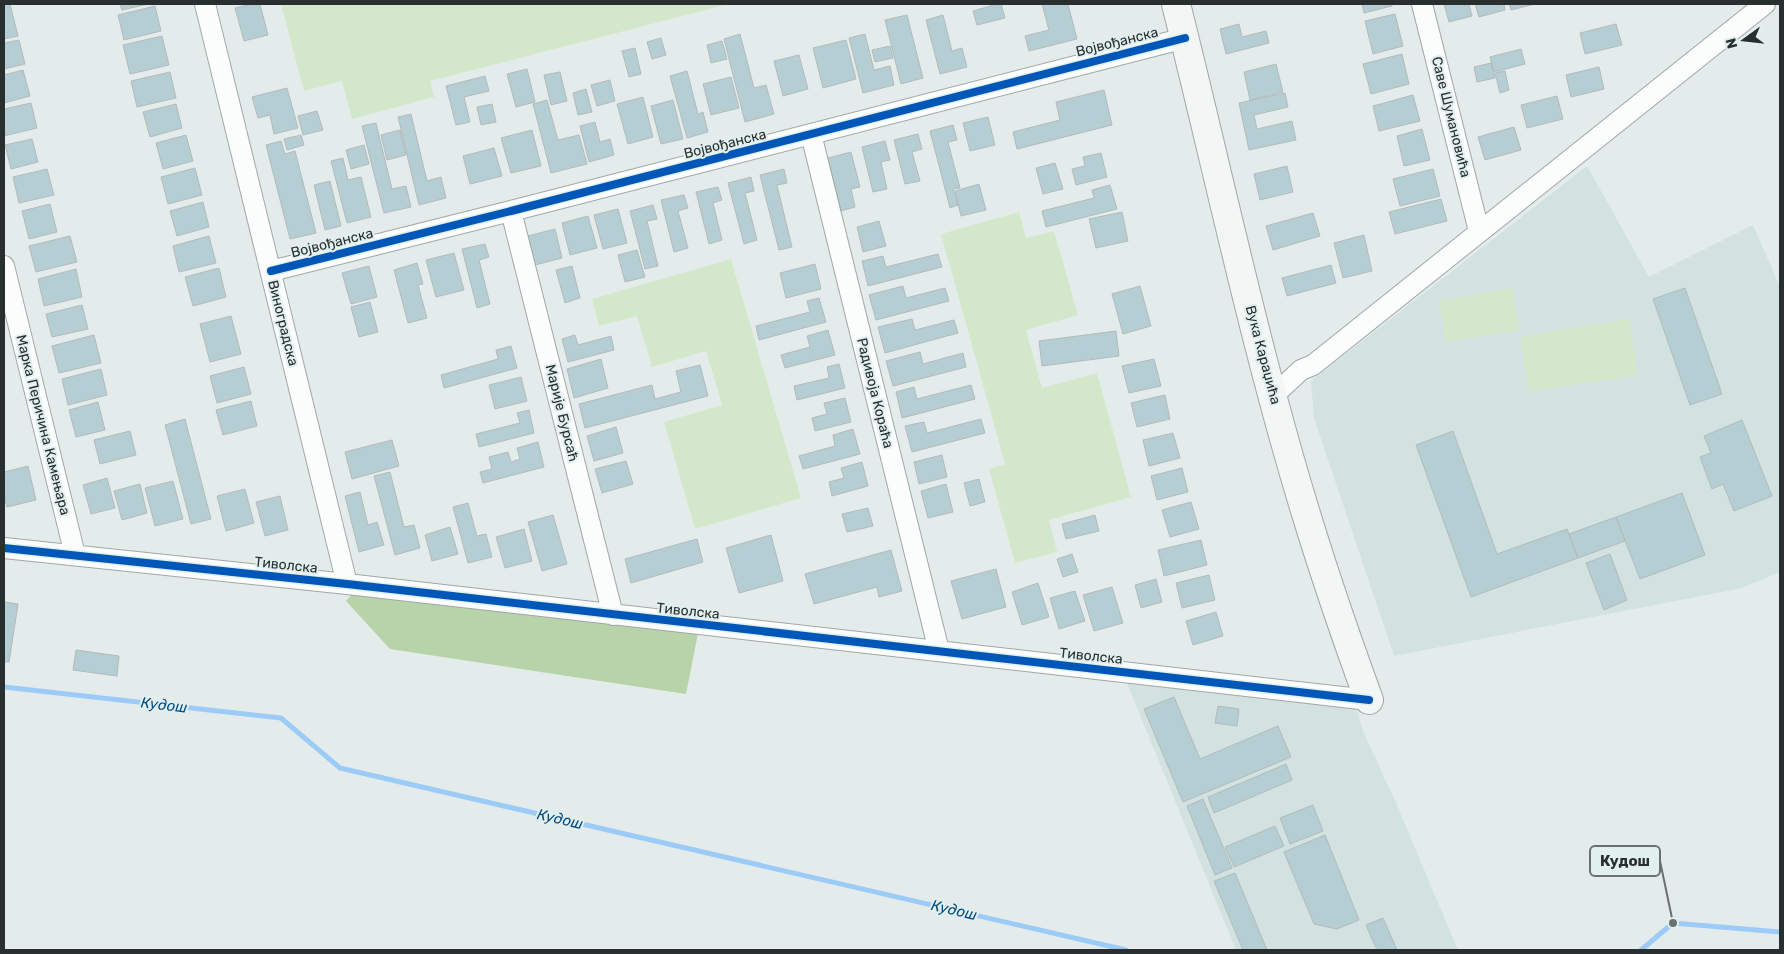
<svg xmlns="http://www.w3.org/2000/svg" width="1784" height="954" font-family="Rubik,sans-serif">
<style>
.built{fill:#d1e2e0}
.green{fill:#d3e8cb}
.forest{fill:#b7d3aa}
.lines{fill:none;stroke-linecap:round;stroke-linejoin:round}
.stream{stroke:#9ccbf7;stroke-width:5}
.building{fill:#b5ced4;stroke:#b4babb}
.minor-casing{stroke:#a1a7a6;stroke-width:22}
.secondary-casing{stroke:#a1a7a6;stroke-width:30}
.minor{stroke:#fbfcfc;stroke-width:20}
.secondary{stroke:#f2f6f5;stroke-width:28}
.cycleway-casing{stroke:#e1efee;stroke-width:11}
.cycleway{stroke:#0057b8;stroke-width:8}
.labels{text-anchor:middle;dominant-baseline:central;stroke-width:4;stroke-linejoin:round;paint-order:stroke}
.street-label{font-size:14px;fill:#292e2e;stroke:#e1efee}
.water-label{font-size:15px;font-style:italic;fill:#004a82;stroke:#e1efee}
.leader{fill:none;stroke:#6a7070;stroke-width:2}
.callout-dot{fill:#6a7070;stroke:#e1efee;stroke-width:2}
.callout{fill:#e1efee;stroke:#6a7070;stroke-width:2}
.callout-label{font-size:15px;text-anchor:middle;font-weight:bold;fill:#292e2e}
</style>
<rect width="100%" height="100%" fill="#e4eceb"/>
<path class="built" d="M1587 166 1649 277 1753 225 1780 287V572L1742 588 1394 656 1314 418 1311 381Z
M1126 681 1355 704 1363 731 1396 803 1458 950H1236Z"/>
<path class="green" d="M281 4H729L430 81 434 97 352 119 342 81 304 91Z
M1019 212 1026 238 1054 231 1078 315 1026 330 1042 388 1097 373 1131 497 1049 520 1057 552 1015 563 989 469 1005 464 941 234Z
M731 259 801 498 695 529 664 422 722 405 706 351 652 367 637 316 599 326 592 299Z
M1512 288 1519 330 1446 342 1439 301Z
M1629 319 1638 375 1529 392 1520 337Z"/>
<path class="forest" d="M354 592 698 633 686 694 390 649 346 601Z"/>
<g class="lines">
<path class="stream" d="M4 687 281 718 340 768 1126 950
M1641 950 1673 923 1780 932"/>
</g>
<path class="building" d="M10 4 18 36 4 39V5Z
M120 4H148L122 10Z
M252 4H260L268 35 244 41 235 8Z
M997 4H1001L1005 18 977 25 973 11Z
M1042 4H1068L1077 39 1029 51 1025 36 1049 30Z
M1362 4H1392V6L1364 13Z
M1444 4H1469L1472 16 1449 22Z
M1475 4H1504L1505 10 1479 17Z
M1509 4H1535L1511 10Z
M155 6 161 31 124 40 118 15Z
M1395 14 1403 46 1373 54 1365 21Z
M907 15 923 78 901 84 885 20Z
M943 15 952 51 962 48 967 67 940 74 926 20Z
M1239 24 1242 37 1266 31 1269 43 1226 54 1220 29Z
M1616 24 1622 45 1585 54 1580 33Z
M740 34 754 88 766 85 774 114 745 122 724 39Z
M865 34 874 70 890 66 894 85 863 93 849 38Z
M162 36 169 65 130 74 123 45Z
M661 38 666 55 652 59 647 42Z
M19 40 25 64 4 69V43Z
M846 40 856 79 823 88 813 48Z
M722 41 727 59 711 63 707 45Z
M890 46 893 58 875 62 872 50Z
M635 48 641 74 629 77 622 51Z
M1521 49 1525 64 1494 72 1490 57Z
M1402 54 1409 84 1371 94 1363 64Z
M799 55 808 89 783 96 774 61Z
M1491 63 1495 78 1477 82 1474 67Z
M1276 64 1283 92 1250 100 1244 72Z
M1599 67 1604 89 1571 97 1566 75Z
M527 69 535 102 516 107 507 74Z
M23 70 30 96 4 103V75Z
M687 71 698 114 703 112 708 132 687 138 670 76Z
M1505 71 1509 90 1500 93 1495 73Z
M170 72 176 98 137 107 131 81Z
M560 72 567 101 551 105 544 75Z
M485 76 489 91 464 97 470 122 456 125 446 86Z
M731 77 739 108 711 115 703 84Z
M610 80 615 101 597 106 591 85Z
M287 88 298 128 274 134 270 115 258 118 252 97Z
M586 89 592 112 578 115 573 93Z
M1104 90 1112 125 1017 149 1013 132 1060 120 1056 102Z
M1285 93 1288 107 1254 115 1257 129 1292 121 1296 140 1249 150 1239 103Z
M1413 95 1420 121 1379 131 1373 106Z
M1557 96 1563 119 1527 128 1521 105Z
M643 97 653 137 628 144 617 104Z
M547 100 558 140 579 135 587 164 551 173 533 104Z
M673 100 683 139 661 144 651 106Z
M31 103 37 128 4 136V109Z
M176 104 182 128 150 137 143 112Z
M492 104 496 122 481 125 477 107Z
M317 111 323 130 303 135 298 116Z
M411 114 427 181 441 177 446 198 419 205 398 117Z
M988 117 995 145 970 151 963 123Z
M595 122 600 142 610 139 614 155 589 162 580 126Z
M376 123 392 189 406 186 411 207 384 213 362 126Z
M953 125 957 140 948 142 960 188 953 189 958 205 950 208 930 131Z
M1514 127 1521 150 1485 160 1478 137Z
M1422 129 1430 160 1404 166 1397 136Z
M400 130 406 155 387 160 381 135Z
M532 130 541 166 511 173 501 138Z
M918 134 922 149 912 152 920 181 905 184 894 140Z
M186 135 193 161 163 169 156 143Z
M301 135 304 145 287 150 284 139Z
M32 139 38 162 11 169 5 145Z
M281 141 285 154 295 151 316 233 290 239 266 145Z
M885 141 890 160 881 162 887 189 873 192 862 147Z
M364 145 369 164 351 169 346 150Z
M494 148 502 176 470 184 463 156Z
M851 152 860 187 851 189 855 207 841 211 828 158Z
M1101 153 1107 177 1076 185 1072 169 1085 166 1083 157Z
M343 158 348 180 361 177 371 217 347 223 331 161Z
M1055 163 1063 189 1043 194 1036 168Z
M1287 166 1293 192 1260 200 1254 174Z
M195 168 202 195 168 204 161 177Z
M47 169 54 195 19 203 13 177Z
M784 169 787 183 777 185 792 247 779 250 760 175Z
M1433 169 1440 196 1400 206 1393 179Z
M751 177 754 191 745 193 757 240 744 244 728 183Z
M330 181 341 226 325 230 314 185Z
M979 184 986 210 961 216 955 191Z
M1110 185 1117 209 1046 227 1042 211 1094 198 1092 190Z
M718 187 722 200 713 203 722 240 709 244 696 192Z
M684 195 688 208 678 211 688 248 674 252 661 200Z
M1441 199 1447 221 1395 234 1389 212Z
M203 202 209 227 177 236 170 211Z
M50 204 57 232 29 239 22 211Z
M653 205 657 219 647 221 658 266 645 269 630 211Z
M618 209 627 243 603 249 594 215Z
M1122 212 1128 241 1096 248 1089 219Z
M1313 213 1320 236 1273 250 1266 226Z
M588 216 597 248 570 255 562 223Z
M879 221 886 246 863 252 857 227Z
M555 229 562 258 535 265 528 236Z
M1364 235 1372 271 1343 278 1334 243Z
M70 236 77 262 36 272 29 246Z
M209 236 216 263 179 272 173 246Z
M485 244 489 257 479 260 490 304 477 308 462 249Z
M637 250 645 277 625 282 618 255Z
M454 253 464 290 436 297 426 260Z
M938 254 942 267 868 286 862 261 883 256 886 267Z
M417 263 423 284 418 285 427 318 408 323 394 270Z
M815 264 821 289 786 298 780 273Z
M1331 265 1336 283 1287 296 1282 278Z
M369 266 377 297 351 304 342 273Z
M572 266 580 298 565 303 556 270Z
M219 268 226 297 193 306 185 277Z
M76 269 82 297 44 306 38 279Z
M903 286 906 298 945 288 949 301 876 320 869 295Z
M1140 286 1151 326 1123 334 1112 294Z
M1685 288 1722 394 1690 405 1653 299Z
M819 298 826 322 759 340 756 326 810 312 807 301Z
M370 302 378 332 359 337 351 307Z
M82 305 88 329 52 337 46 314Z
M231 316 241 354 210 362 200 324Z
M912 319 915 330 954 320 958 333 885 353 878 327Z
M828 330 835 355 785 368 781 355 810 347 807 336Z
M1116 331 1119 356 1042 366 1039 341Z
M94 335 101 363 59 373 52 346Z
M575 335 578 345 611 336 614 350 568 362 562 339Z
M511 346 517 368 444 388 441 375 498 359 496 350Z
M920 352 923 364 963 353 966 367 893 386 886 361Z
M601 359 608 388 574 398 567 369Z
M1154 359 1161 386 1129 393 1122 366Z
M839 364 845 388 797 400 794 386 829 378 827 367Z
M700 365 708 396 585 428 579 404 652 385 655 399 681 392 676 371Z
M244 367 251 394 217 403 210 376Z
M101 369 107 395 68 405 62 379Z
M521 377 527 401 495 409 489 385Z
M971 385 975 399 902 418 896 392 914 387 917 399Z
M1165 395 1170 419 1137 427 1131 403Z
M845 398 851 422 815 431 812 418 827 414 824 403Z
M251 401 257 426 223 435 216 410Z
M98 402 105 430 76 437 69 410Z
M529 410 534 433 479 447 476 434 520 423 517 413Z
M185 419 211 519 191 524 165 425Z
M981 419 985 433 912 452 905 426 924 422 927 433Z
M1742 420 1772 496 1734 511 1723 484 1712 489 1700 457 1711 453 1704 436Z
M616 427 623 453 594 461 587 436Z
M853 429 860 454 803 469 799 456 835 446 833 435Z
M130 431 136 455 100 464 94 440Z
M1453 431 1497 554 1567 529 1578 558 1471 597 1416 445Z
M1173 433 1180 458 1149 466 1143 440Z
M392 440 399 466 352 479 345 452Z
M538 442 544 467 483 483 480 472 492 469 489 457 508 452 511 462 520 459 517 448Z
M942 455 947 477 919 484 914 462Z
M626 461 633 484 602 493 595 469Z
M862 462 868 486 832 496 829 482 844 478 841 468Z
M28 466 36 500 7 507 4 496V472Z
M1182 468 1188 492 1157 500 1151 476Z
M390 472 404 527 414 525 420 548 395 555 374 476Z
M107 478 115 508 91 514 83 485Z
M979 479 985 502 970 506 964 483Z
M173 481 183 519 155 526 145 488Z
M140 484 147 513 122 520 114 491Z
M946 484 953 512 928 518 921 491Z
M245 489 254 523 226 531 217 496Z
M360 492 368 525 377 522 384 545 359 552 345 496Z
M1682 493 1705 555 1640 579 1616 517Z
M280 496 288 530 265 536 256 502Z
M1191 502 1199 529 1170 537 1162 510Z
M468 503 477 536 486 534 492 557 468 563 453 507Z
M868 508 873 526 847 532 842 514Z
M553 515 567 564 542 571 528 522Z
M1095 515 1099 531 1066 539 1062 524Z
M1616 517 1625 541 1578 558 1569 534Z
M450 527 458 554 432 561 425 535Z
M524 529 532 561 505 568 496 537Z
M771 535 783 581 739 593 726 548Z
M697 539 703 562 631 583 625 559Z
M1201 540 1207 565 1164 576 1158 550Z
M891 550 902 591 879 597 877 587 814 604 805 574Z
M1072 554 1078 572 1063 577 1057 559Z
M1610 554 1627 600 1604 610 1586 563Z
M996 569 1006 607 962 619 951 581Z
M1209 575 1215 600 1182 608 1176 583Z
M1156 579 1162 602 1141 608 1135 585Z
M1038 583 1049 617 1022 625 1012 592Z
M1112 587 1123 623 1094 631 1083 595Z
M1075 591 1085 621 1059 629 1050 598Z
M4 602 18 604 9 662H4Z
M1216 612 1223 636 1193 645 1186 621Z
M76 650 119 656 117 676 73 670Z
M1174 697 1200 759 1278 726 1291 757 1183 802 1144 709Z
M1218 706 1239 709 1237 726 1215 723Z
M1286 764 1292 780 1214 813 1208 797Z
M1203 799 1232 868 1215 875 1187 806Z
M1313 805 1323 831 1290 844 1280 818Z
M1275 826 1284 846 1234 867 1225 847Z
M1325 835 1359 920 1337 929 1314 924 1284 852Z
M1235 873 1267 950H1243L1214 881Z
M1383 918 1397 950H1377L1366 925Z"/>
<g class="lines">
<g class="minor-casing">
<path id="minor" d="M205 4 347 584
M1422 4 1479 231
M811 134 939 651
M511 211 613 615
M4 266 75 555
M271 271 511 211 1185 38
M1273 396 1301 370 1313 365 1765 4
M4 548 347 584 1369 700"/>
</g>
<g class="secondary-casing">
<path id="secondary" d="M1176 4C1219 175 1255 348 1307 517 1326 579 1347 640 1369 700"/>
</g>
<use href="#minor" class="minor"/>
<use href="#secondary" class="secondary"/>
<g class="cycleway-casing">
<path id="cycleway" d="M271 271 511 211 1185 38
M4 548 347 584 1369 700"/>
</g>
<use href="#cycleway" class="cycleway"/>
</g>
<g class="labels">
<g class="street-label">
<text transform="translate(1117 42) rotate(-14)">Војвођанска</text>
<text transform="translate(1451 117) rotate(76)">Саве Шумановића</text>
<text transform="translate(725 144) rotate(-14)">Војвођанска</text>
<text transform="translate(332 243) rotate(-14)">Војвођанска</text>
<text transform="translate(283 323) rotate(76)">Виноградска</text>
<text transform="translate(1263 355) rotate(75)">Вука Караџића</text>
<text transform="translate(875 393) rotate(76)">Радивоја Кораћа</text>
<text transform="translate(562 413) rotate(76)">Марије Бурсаћ</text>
<text transform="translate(43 425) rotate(76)">Марка Перичина Камењара</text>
<text transform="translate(286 565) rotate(6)">Тиволска</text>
<text transform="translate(688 611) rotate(6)">Тиволска</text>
<text transform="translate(1091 656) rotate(6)">Тиволска</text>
</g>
<g class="water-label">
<text transform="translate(164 705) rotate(7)">Кудош</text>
<text transform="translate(560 819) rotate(13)">Кудош</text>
<text transform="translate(954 910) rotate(13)">Кудош</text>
</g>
</g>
<path class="leader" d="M1673 923L1660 861"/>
<circle class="callout-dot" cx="1673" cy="923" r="5"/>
<rect class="callout" x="1590" y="846" width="70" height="30" rx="5"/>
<g class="callout-label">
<text x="1625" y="866">Кудош</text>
</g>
<rect width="1784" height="954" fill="none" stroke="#292e2e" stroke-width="10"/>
<g transform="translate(1744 40) rotate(255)" stroke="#e1efee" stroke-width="4" paint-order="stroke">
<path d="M0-4L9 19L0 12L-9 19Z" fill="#292e2e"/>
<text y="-8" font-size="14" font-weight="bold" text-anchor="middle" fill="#292e2e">N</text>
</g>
</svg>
